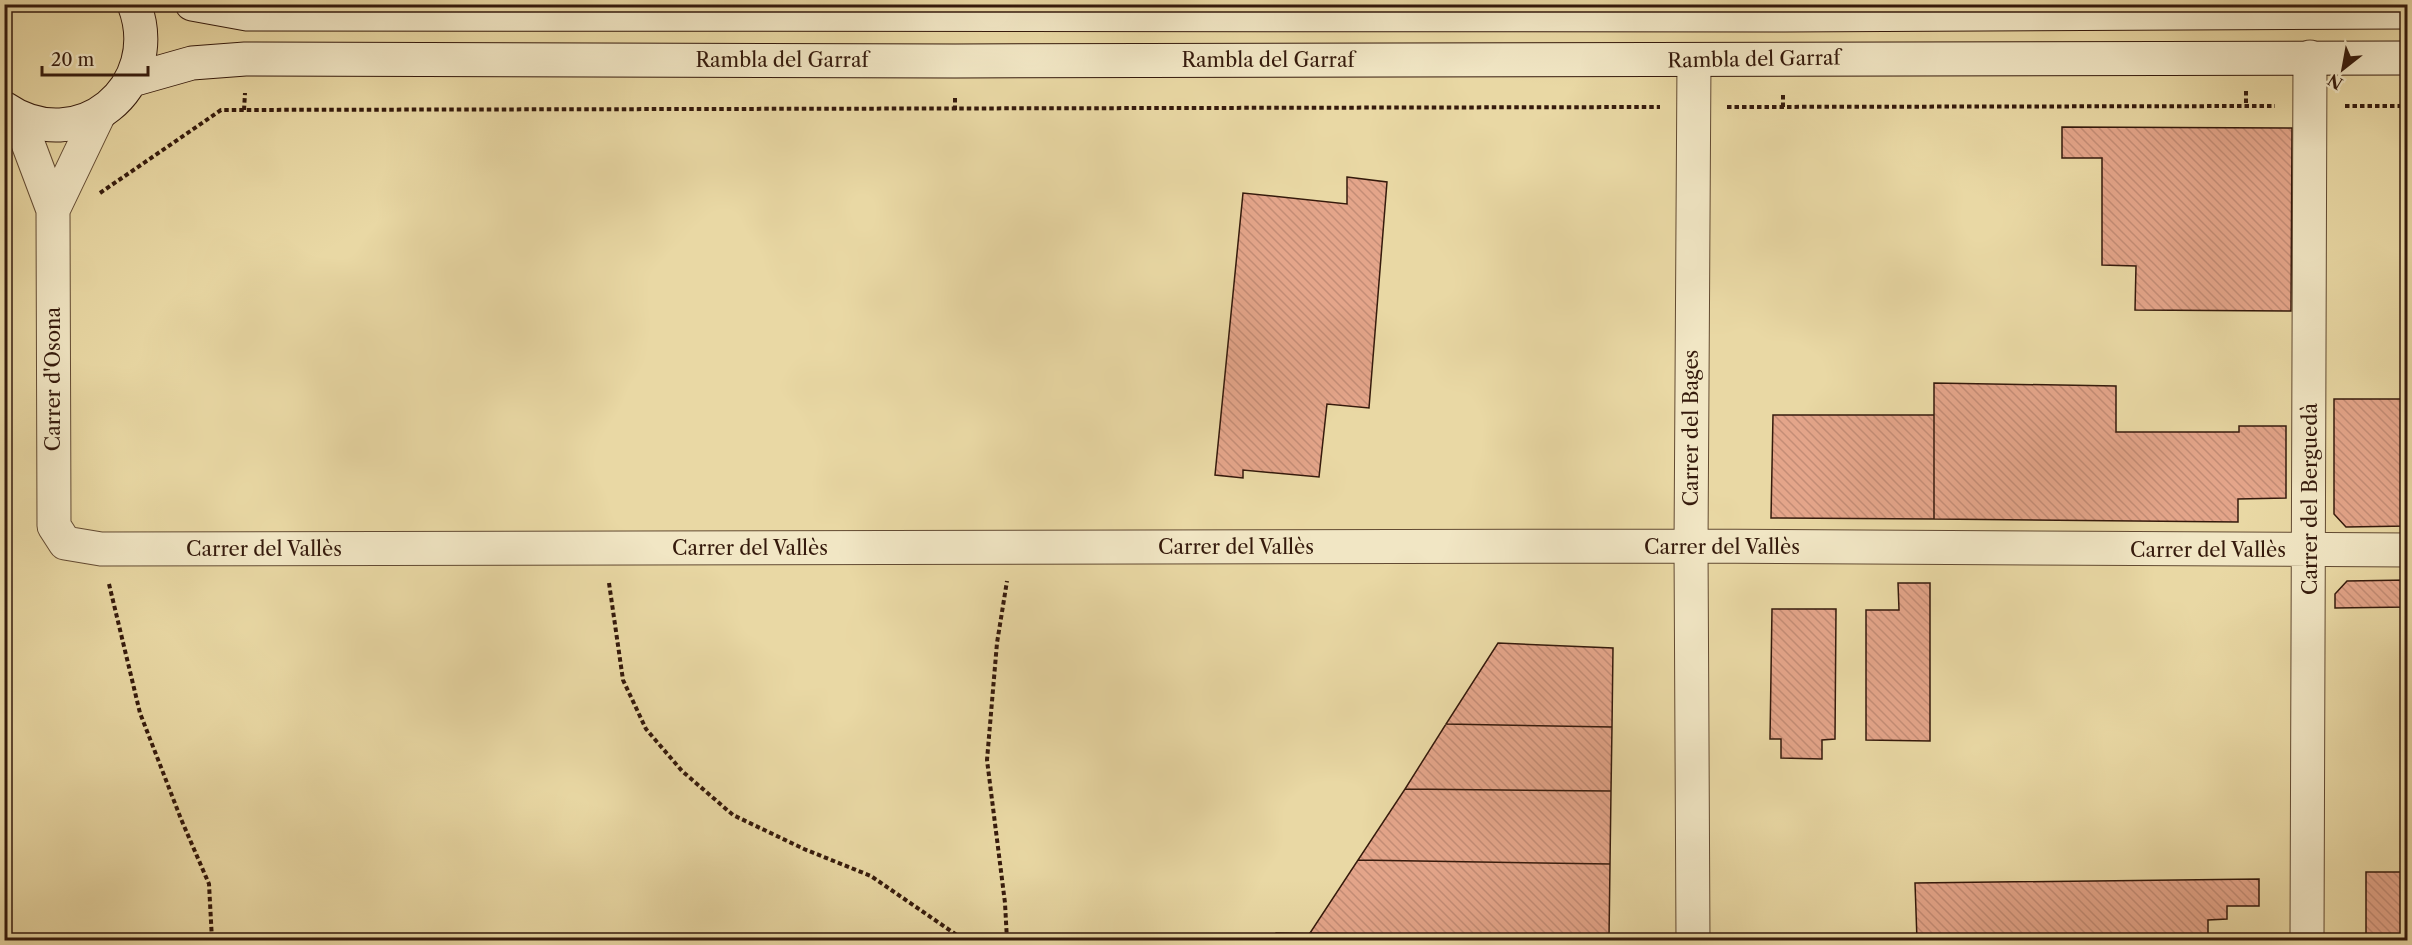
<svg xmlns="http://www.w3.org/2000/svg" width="2412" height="945" font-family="'Libre Caslon Text',serif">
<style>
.building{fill:url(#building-back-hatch);stroke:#351a0c;stroke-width:1.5}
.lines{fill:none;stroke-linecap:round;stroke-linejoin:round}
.street-casing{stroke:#624a32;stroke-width:35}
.secondary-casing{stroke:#351a0c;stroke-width:35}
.path{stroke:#351a0c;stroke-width:4;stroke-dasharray:4.5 3;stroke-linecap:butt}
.street{stroke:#f1e6c4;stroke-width:33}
.secondary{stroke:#f1e6c4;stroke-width:33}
.labels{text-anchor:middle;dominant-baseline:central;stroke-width:5;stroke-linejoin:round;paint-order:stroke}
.street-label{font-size:20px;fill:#351a0c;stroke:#f1e6c4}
</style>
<defs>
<pattern id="building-back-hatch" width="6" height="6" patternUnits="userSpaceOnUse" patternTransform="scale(1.5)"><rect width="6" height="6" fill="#e4a58a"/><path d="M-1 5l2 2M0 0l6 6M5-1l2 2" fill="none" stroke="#c48d76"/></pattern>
</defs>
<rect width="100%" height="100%" fill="#e9d8a4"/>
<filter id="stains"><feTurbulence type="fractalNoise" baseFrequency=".00333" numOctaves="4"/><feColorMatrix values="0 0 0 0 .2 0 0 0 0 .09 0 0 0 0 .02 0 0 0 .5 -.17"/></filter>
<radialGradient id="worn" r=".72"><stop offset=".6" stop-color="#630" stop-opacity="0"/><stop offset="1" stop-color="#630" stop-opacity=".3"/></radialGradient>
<path class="building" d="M2062 127 2292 128 2291 311 2135 310 2136 266 2102 265V158H2062Z
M1347 177 1387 182 1369 408 1327 404 1319 477 1243 470V478L1215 475 1243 193 1347 204Z
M1934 383 2116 386V432H2239V426H2286V498L2238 499V522L1934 519Z
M2334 399H2408V526L2346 527 2334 514Z
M1773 415H1934V519L1771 518Z
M2408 580V607L2335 608V594L2347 581Z
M1898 583H1930V741L1866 740V610H1899Z
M1772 609H1836L1835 739 1822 740V759L1781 758V739H1770Z
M1498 643 1613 648 1612 727 1446 724Z
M1446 724 1612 727 1611 791 1405 789Z
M1405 789 1611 791 1610 864 1358 860Z
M1358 860 1610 864 1609 938 1310 933Z
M2366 872H2408V940H2366Z
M2259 879V906H2227V919L2208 920V940H1917L1915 883Z
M1276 933 1609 938V940H1271Z"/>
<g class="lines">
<g class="street-casing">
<path id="street" d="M18 117 53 210 54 526 65 543 101 549 1691 546 2408 550
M53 210 99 114
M1693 940 1691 546 1694 60
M2307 940 2310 57"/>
</g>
<g class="secondary-casing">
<path id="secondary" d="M192 4 247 14 1784 15 2408 12
M132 80 192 63 245 59 955 61 2408 58
M4 108C78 159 166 87 134 4"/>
</g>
<path class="path" d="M2246 91V106
M2345 106H2408
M1727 107 2275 106
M1783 107V92
M244 110 245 93
M955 110V95
M100 193 221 110 1660 107
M609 583 623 680 646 729 682 771 733 815 804 849 871 876 964 940
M109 584 140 713 181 819 209 884 212 940
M1007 940 1005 903 987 760 997 643 1007 581"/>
<use href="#street" class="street"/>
<use href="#secondary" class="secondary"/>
</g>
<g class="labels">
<g class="street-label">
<text transform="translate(1754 59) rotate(-1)">Rambla del Garraf</text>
<text x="782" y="60">Rambla del Garraf</text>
<text x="1268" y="60">Rambla del Garraf</text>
<text transform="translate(53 379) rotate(-90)">Carrer d'Osona</text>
<text transform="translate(1691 428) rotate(-90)">Carrer del Bages</text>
<text transform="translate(2310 499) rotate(-90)">Carrer del Berguedà</text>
<text x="1236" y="547">Carrer del Vallès</text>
<text x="1722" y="547">Carrer del Vallès</text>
<text x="750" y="548">Carrer del Vallès</text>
<text x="264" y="549">Carrer del Vallès</text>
<text x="2208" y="550">Carrer del Vallès</text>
</g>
</g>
<rect width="2412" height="945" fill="none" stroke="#e9d8a4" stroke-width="24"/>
<rect x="6" y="6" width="2400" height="933" fill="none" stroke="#351a0c" stroke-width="3"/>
<rect x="12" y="12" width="2388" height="921" fill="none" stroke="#351a0c" stroke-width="1.5"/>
<g transform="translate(2343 69) rotate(211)" stroke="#f1e6c4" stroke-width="4.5" paint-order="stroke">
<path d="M0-4.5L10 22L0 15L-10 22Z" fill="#351a0c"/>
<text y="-9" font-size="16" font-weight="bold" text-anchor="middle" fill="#351a0c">N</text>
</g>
<path d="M42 66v9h106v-9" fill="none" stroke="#351a0c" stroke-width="3"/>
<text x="51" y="66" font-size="18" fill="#351a0c" stroke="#f1e6c4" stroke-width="4.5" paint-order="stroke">20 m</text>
<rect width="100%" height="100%" filter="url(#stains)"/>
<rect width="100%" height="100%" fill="url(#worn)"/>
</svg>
